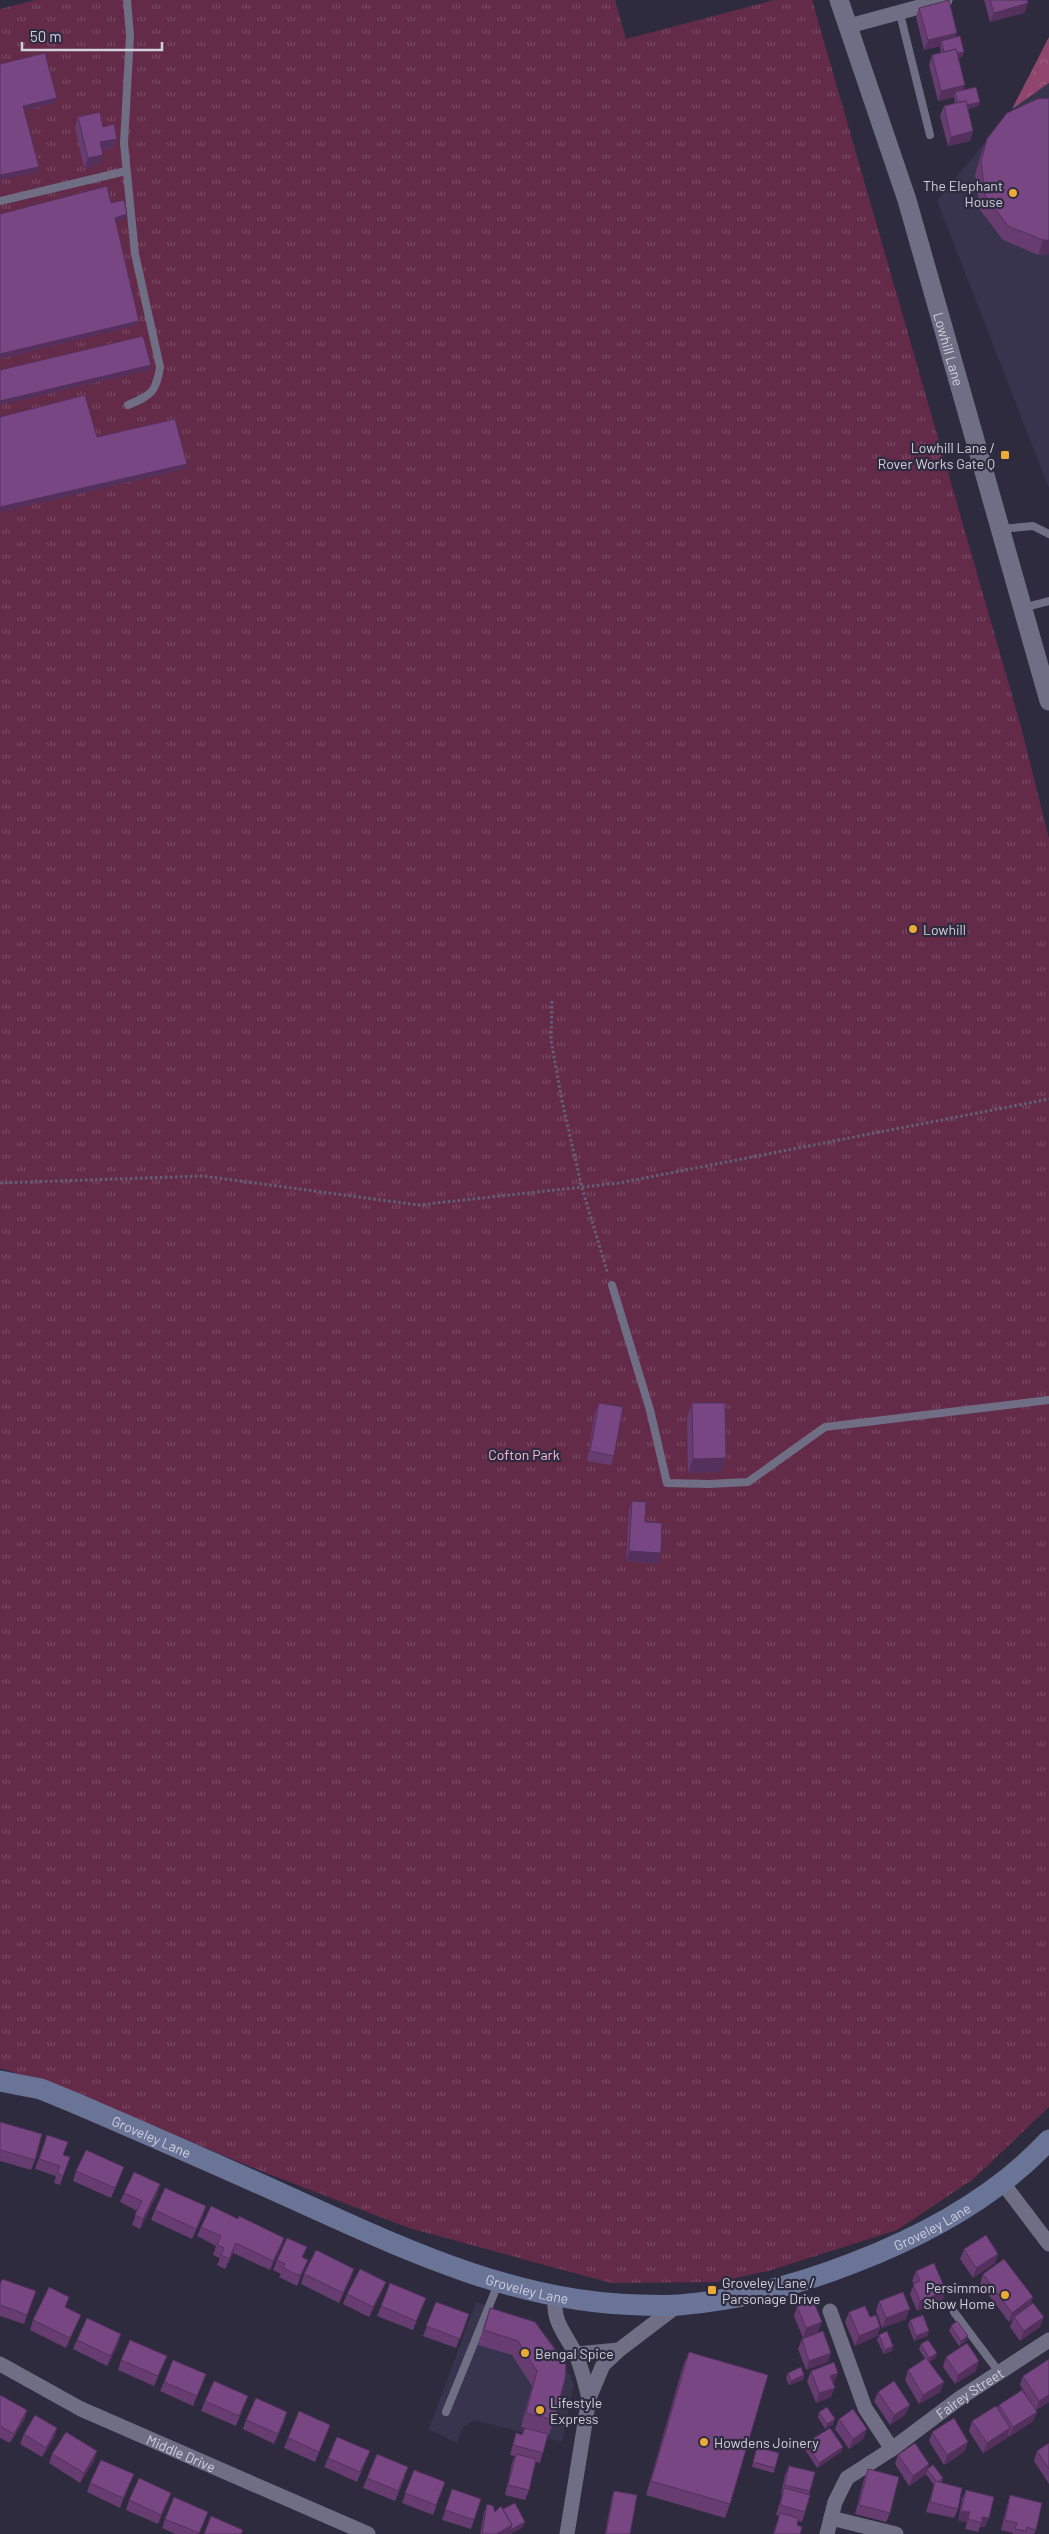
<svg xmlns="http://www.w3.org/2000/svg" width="1049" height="2534" font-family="Barlow,sans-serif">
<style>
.built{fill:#38344e}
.forest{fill:url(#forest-crowns)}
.park{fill:url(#park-tufts)}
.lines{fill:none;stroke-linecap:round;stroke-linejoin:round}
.path{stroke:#626072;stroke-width:3;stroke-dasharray:2.5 2.5;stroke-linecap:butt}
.service{stroke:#706e84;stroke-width:8}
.minor{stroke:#706e84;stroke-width:15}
.tertiary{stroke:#706e84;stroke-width:19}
.secondary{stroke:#697497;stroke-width:21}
.wall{fill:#663c71}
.shaded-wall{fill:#53315c}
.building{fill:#774683;stroke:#53315c}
.poi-dot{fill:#e9ab38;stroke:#2e2b3f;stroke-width:2}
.labels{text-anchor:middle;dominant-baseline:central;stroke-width:4.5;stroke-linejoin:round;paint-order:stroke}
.poi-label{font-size:14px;fill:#d1d0dd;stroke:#2e2b3f;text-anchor:start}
.street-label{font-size:14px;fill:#d1d0dd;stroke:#2e2b3f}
.park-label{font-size:14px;fill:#fcbad9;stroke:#2e2b3f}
</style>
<defs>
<pattern id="forest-crowns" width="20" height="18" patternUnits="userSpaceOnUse" patternTransform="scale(1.25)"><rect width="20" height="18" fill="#90456c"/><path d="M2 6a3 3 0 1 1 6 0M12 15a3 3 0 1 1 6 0" fill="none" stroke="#9f5f81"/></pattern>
<pattern id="park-tufts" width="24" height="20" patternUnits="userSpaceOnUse" patternTransform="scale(1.25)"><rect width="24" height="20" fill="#642b49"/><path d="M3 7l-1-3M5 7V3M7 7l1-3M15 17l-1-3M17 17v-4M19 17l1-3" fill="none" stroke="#794963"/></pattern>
</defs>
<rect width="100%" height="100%" fill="#2e2b3f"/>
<path class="built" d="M1049 83V488L937 201 1012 109Z
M476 2302 534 2322 553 2343 574 2384 562 2442 474 2420 462 2428 457 2443 429 2429Z"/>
<path class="forest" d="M1049 37V83L1012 109Z"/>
<path class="park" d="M36 0H615L626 39 774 0H812L1020 723 1049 839V2107L972 2180 897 2230 768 2271 717 2282 611 2283 409 2228 261 2171 62 2088 0 2068V9Z"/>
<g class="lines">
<path class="path" d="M552 1001 551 1040 562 1101 582 1188 608 1274
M0 1183 203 1176 418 1205 619 1183 1049 1099"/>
<path class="service" d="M127 0 130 35 124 143 135 254 160 367C156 393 151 395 128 405
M900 14 930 135
M0 201 126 171
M1001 529 1033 526 1049 534
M1022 608 1049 601
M612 1285 650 1410 667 1483 709 1484 748 1482 825 1427 1049 1400
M954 2312 999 2372
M446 2412 498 2284"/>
<g class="minor">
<path d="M849 26 945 0"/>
<path d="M1002 2182 1049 2244"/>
<path d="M555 2296C553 2324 564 2331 575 2353 582 2367 585 2384 589 2398"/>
<path d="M830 2311 865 2408 892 2449"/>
<path d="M576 2354 619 2350"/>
<path id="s1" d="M0 2364 81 2409 368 2534"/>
<path d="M831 2518 896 2534"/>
<path d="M567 2534 589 2398 603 2365 619 2350 678 2305"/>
<path id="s2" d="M827 2534 835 2502 847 2478 892 2449 960 2398 1049 2340"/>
</g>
<path class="tertiary" id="s3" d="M839 0 907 200 1049 701"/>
<path class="secondary" id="s4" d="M0 2081 41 2089 75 2103C147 2134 218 2165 289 2197 402 2248 515 2303 641 2305 654 2305 667 2306 679 2305 739 2300 797 2285 853 2263 926 2235 996 2197 1049 2140"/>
</g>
<path class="wall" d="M984 0H1027L1028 3 1024 13 990 22Z
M919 8 955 38 962 57 958 58 963 90 980 102 978 106 968 109 973 131 970 141 948 146 940 116 944 106 955 103 954 97 938 101 929 65 932 55 941 53 940 46 924 50 916 17Z
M1007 113 1049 254 1038 255 1003 240 980 210 975 175 981 154 987 139Z
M78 117 103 127 117 139 113 148 102 151 103 155 99 164 84 168 75 127Z
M599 1403 614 1456 611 1465 587 1461 595 1412Z
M692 1403 726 1458 721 1472 688 1473 687 1418Z
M632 1501 645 1522 657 1563 626 1561 629 1510Z
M0 2122 35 2160 31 2170 0 2161Z
M47 2135 63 2155 70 2157 60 2185 54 2183 56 2176 35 2169Z
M124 2167 111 2198 73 2181 76 2171Z
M160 2184 157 2194 140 2229 132 2225 137 2211 120 2202 124 2193Z
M155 2210 203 2216 192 2239 151 2220Z
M238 2219 284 2238 281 2247 270 2270 233 2253 225 2269 217 2265 220 2258 213 2255 216 2246 197 2236 201 2227Z
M964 2249 998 2254 995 2263 973 2278 960 2259Z
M277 2260H308L297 2286 279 2277 281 2274 273 2270Z
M916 2271 946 2291 942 2301 917 2311 910 2294 914 2284 912 2281Z
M304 2274 351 2278 339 2303 301 2284Z
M983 2274 1033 2297 1030 2305 1040 2327 1020 2341 1010 2327 1013 2319 1009 2322 980 2284Z
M386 2282 382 2291 369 2317 343 2304 347 2294Z
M0 2285 36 2291 24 2324 0 2316Z
M426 2298 413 2330 377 2316 381 2306Z
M879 2301 906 2319 882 2328 876 2311Z
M436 2302 469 2314 456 2348 423 2336Z
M797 2306 818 2332 803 2338 794 2316Z
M66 2307 81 2315 77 2324 66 2348 30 2330 33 2320Z
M490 2308 535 2322 554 2420 549 2435 548 2434 540 2463 536 2462 529 2490 525 2500 505 2495 512 2463 515 2456 510 2455 516 2433 522 2435 525 2428 521 2427 532 2386 512 2355 478 2345 485 2322Z
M849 2312 880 2327 877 2336 855 2346 845 2322Z
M910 2320 929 2331 927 2336 914 2341 908 2325Z
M951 2326 968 2336 966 2341 959 2346 949 2331Z
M879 2335 893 2346 892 2351 884 2354 877 2340Z
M802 2339 831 2353 828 2362 806 2370 798 2349Z
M77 2340 118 2344 107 2366 73 2349Z
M921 2344 937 2353 935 2358 929 2362 944 2382 940 2392 919 2404 905 2380 908 2370 925 2359 919 2349Z
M689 2352 730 2504 725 2518 646 2495 683 2366Z
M167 2356 154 2386 118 2370 121 2360Z
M946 2357 976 2371 955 2384 943 2367Z
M811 2371 834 2383H833L831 2397 816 2403 807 2381Z
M788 2373 804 2375 803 2380 789 2385 786 2378Z
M206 2374 193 2406 160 2391 164 2382Z
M1023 2376 1049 2402 1036 2410 1037 2412 1033 2421 1009 2437 1008 2435 1007 2438 983 2453 969 2431 972 2421 997 2408 999 2405 1031 2403 1020 2385Z
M878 2392 906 2414 890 2425 874 2401Z
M0 2395 27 2410 24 2420 10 2443 0 2438Z
M248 2396 236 2426 201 2411 205 2401Z
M819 2412 833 2424 825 2429 818 2417Z
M839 2419 867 2429 863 2439 849 2449 835 2429Z
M246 2420 284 2422 274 2444 243 2429Z
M330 2425 315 2462 284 2448 288 2438Z
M57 2428 54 2438 42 2457 20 2444 24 2434Z
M932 2432 965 2451 944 2465 929 2441Z
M806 2443 841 2452 817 2468 804 2448Z
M1049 2443V2484L1034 2461 1037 2451Z
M757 2447 775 2468 774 2473 752 2467Z
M370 2451 357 2482 324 2467 328 2458Z
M52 2454 94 2461 80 2483 49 2463Z
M898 2455 929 2464 927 2469 943 2478 941 2483 958 2509 954 2518 926 2512 934 2485 926 2474 909 2486 895 2464Z
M789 2466 810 2491 805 2512 802 2522 798 2521 797 2525 800 2534H773L779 2516 776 2515 782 2495 781 2494 785 2475Z
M868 2469 890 2513 886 2522 855 2514 864 2479Z
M414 2470 445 2482 433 2515 402 2503Z
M405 2477 395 2501 363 2488 367 2478Z
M90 2483 130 2484 120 2508 87 2492Z
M452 2489 481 2499 471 2529 442 2520Z
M966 2490 985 2527H980L978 2532 965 2529 967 2522 958 2521 962 2499Z
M614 2491 630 2534H605L612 2496Z
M171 2493 158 2524 126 2510 129 2500Z
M1010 2495 1036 2530 1034 2534H1013V2533L1001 2530 1007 2505Z
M487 2504 495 2512 503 2509 523 2527 510 2534H480L484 2513Z
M208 2512 199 2534H175L162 2528 165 2519Z"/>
<path class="shaded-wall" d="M1028 3 1024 13 990 22 994 13Z
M957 33 954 43 941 41 940 46 924 50 928 40Z
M964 52 962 57 943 61 945 56Z
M965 85 962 95 955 92 954 97 938 101 941 91Z
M57 98 55 103 21 111 23 106Z
M980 102 978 106 957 112 959 107Z
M973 131 970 141 948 146 951 137Z
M117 139 113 148 96 152 100 142Z
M103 155 99 164 84 168 88 158Z
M39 167 37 172 0 180V175Z
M127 214 125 219 113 223 115 218Z
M1043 240H1049V254L1038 255Z
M139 321 137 325 0 359V354Z
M151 365 149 370 0 405V401Z
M187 464 185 469 0 512V507Z
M726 1458 721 1472 688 1473 693 1459Z
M629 1551 661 1553 657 1563 626 1561Z
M160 2184 157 2194 140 2229 143 2219Z
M206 2206 203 2216 192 2239 196 2229Z
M284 2238 281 2247 270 2270 273 2261Z
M236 2243 233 2253 225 2269 229 2259Z
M998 2254 995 2263 973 2278 976 2268Z
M308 2260 304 2270 297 2286 300 2276Z
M354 2269 351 2278 339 2303 343 2293Z
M386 2282 382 2291 369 2317 373 2307Z
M946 2291 942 2301 917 2311 920 2301Z
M1033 2297 1029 2306 1014 2317 1013 2319 1009 2322 1012 2313Z
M910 2309 906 2319 882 2328 886 2318Z
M1044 2317 1040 2327 1020 2341 1024 2331Z
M822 2322 818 2332 803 2338 806 2328Z
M880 2327 877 2336 855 2346 859 2336Z
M929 2331 927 2336 914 2341 916 2336Z
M121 2334 118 2344 107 2366 111 2356Z
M968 2336 966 2341 959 2346 961 2341Z
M893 2346 892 2351 884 2354 885 2350Z
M831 2353 828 2362 806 2370 809 2361Z
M937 2353 935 2358 927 2363 929 2358Z
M979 2361 976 2371 955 2384 958 2375Z
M838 2373 834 2383 827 2386 830 2376Z
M804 2375 803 2380 789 2385 791 2381Z
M944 2382 940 2392 919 2404 923 2395Z
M835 2388 831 2397 816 2403 819 2393Z
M1049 2395V2402L1036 2410 1039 2401Z
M910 2405 906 2414 890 2425 894 2415Z
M27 2410 24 2420 10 2443 14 2434Z
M287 2412 284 2422 274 2444 278 2434Z
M1037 2412 1033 2421 1009 2437 1013 2427Z
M835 2419 833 2424 825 2429 827 2424Z
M57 2428 54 2438 42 2457 46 2448Z
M1010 2428 1007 2438 983 2453 987 2443Z
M867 2429 863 2439 849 2449 853 2439Z
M968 2442 965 2451 944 2465 947 2455Z
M843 2447 841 2452 817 2468 819 2463Z
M97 2451 94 2461 80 2483 84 2473Z
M929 2464 926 2474 909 2486 913 2476Z
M134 2474 130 2484 120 2508 123 2498Z
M171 2493 168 2502 158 2524 161 2515Z
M961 2511 970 2512 967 2522 958 2521Z
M982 2517 989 2518 985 2527H980Z
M525 2522 523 2527 510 2534H496L512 2525Z"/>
<path class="building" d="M949 0 957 33 928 40 919 8Z
M990 0H1027L1028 3 994 13Z
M960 36 964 52 957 53 956 49 944 52 941 41Z
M956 49 965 85 941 91 932 55Z
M45 53 57 98 23 106 39 167 0 175V64Z
M976 87 980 102 967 105 966 101 958 102 955 92Z
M1049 98V240H1043L1008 226 985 195 981 161 987 139 1007 113 1037 99Z
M966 101 973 131 951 137 944 106Z
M100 112 103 127 114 124 117 139 100 142 103 155 88 158 78 117Z
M107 186 111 203 124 200 127 214 115 218 139 321 0 354V214Z
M143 336 151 365 0 401V370Z
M85 395 97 437 175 419 187 464 0 507V417Z
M599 1403 623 1407 614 1456 590 1451Z
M692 1403H725L726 1458 693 1459Z
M632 1501 646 1502 645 1522 662 1523 661 1553 629 1551Z
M0 2122 42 2134 35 2160 0 2150Z
M47 2135 68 2142 63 2155 70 2157 63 2176 57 2173 60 2166 39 2159Z
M86 2150 124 2167 115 2188 76 2171Z
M134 2172 160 2184 143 2219 135 2215 142 2201 124 2193Z
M165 2188 206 2206 196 2229 155 2210Z
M211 2206 238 2219 239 2216 284 2238 273 2261 236 2243 229 2259 221 2255 224 2248 217 2245 221 2236 201 2227Z
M986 2235 998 2254 976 2268 964 2249Z
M287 2238 307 2247 302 2257 308 2260 300 2276 283 2268 285 2264 277 2260Z
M316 2250 354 2269 343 2293 304 2274Z
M1004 2259 1033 2297 1012 2313 983 2274Z
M934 2263 946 2291 920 2301 913 2284 920 2281 916 2271Z
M360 2269 386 2282 373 2307 347 2294Z
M2 2279 36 2291 27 2315 0 2305V2285Z
M390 2283 426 2298 416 2321 381 2306Z
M49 2287 69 2297 65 2307 81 2315 70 2338 33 2320Z
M903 2292 910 2309 886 2318 879 2301Z
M813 2300 822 2322 806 2328 797 2306Z
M436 2302 469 2314 460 2339 426 2326Z
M1033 2303 1044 2317 1024 2331 1014 2317Z
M865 2306 870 2317 876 2315 880 2327 859 2336 849 2312Z
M490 2308 535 2322 566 2365 565 2379 554 2420 526 2413 537 2371 518 2341 484 2330Z
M923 2315 929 2331 916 2336 910 2320Z
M87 2318 121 2334 111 2356 77 2340Z
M957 2321 968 2336 961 2341 951 2326Z
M823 2331 831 2353 809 2361 802 2339Z
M887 2331 893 2346 885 2350 879 2335Z
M130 2340 167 2356 158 2376 121 2360Z
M928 2340 937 2353 929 2358 921 2344Z
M967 2343 979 2361 958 2375 946 2357Z
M689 2352 768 2375 730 2504 651 2481Z
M926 2358 944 2382 923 2395 908 2370Z
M1049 2359V2395L1039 2401 1023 2376Z
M173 2360 206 2374 197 2396 164 2382Z
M834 2362 838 2373 830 2376 835 2388 819 2393 811 2371Z
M801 2367 804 2375 791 2381 788 2373Z
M214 2381 248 2396 239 2416 205 2401Z
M894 2381 910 2405 894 2415 878 2392Z
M1022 2390 1037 2412 1013 2427 999 2405Z
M0 2395 27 2410 14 2434 0 2426Z
M256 2398 287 2412 278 2434 246 2420Z
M996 2406 1010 2428 987 2443 972 2421Z
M827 2407 835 2419 827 2424 819 2412Z
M853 2409 867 2429 853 2439 839 2419Z
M299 2411 330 2425 319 2452 288 2438Z
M35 2415 57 2428 46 2448 24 2434Z
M954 2418 968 2442 947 2455 932 2432Z
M525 2428 548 2434 543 2453 513 2445 516 2433 522 2435Z
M830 2428 843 2447 819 2463 806 2443Z
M66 2432 97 2451 84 2473 52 2454Z
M337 2437 370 2451 360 2472 328 2458Z
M915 2443 929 2464 913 2476 898 2455Z
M1049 2443V2469L1037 2451Z
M757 2447 779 2453 775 2468 753 2462Z
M377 2454 408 2467 398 2491 367 2478Z
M516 2454 536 2459 529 2490 508 2485Z
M101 2460 134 2474 123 2498 90 2483Z
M933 2465 943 2478 937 2482 927 2469Z
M789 2466 815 2472 810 2491 784 2485Z
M868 2469 899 2477 890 2513 859 2505Z
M414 2470 445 2482 436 2505 405 2493Z
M139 2478 171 2493 161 2515 129 2500Z
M935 2481 962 2488 958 2509 930 2502Z
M784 2488 810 2495 805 2512 780 2505Z
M452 2489 481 2499 474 2520 445 2510Z
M966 2490 994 2497 989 2518 982 2517V2523L968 2519 970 2512 961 2511Z
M614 2491 637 2495 630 2534H606Z
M1010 2495 1042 2503 1036 2530 1027 2527 1026 2531 1015 2529 1017 2523 1005 2520Z
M174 2497 208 2512 199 2533 165 2519Z
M515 2503 525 2522 510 2530 512 2525 503 2509Z
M487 2504 493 2506 495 2512 501 2506 512 2525 496 2534H482Z
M780 2513 798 2518 797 2525 802 2527 800 2534H774Z
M211 2516 243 2530 241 2534H204Z"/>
<g class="poi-dot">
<circle cx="1013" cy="193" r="5"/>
<rect x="1000" y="450" width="10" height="10" rx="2.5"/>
<circle cx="913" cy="929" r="5"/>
<rect x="707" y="2285" width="10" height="10" rx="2.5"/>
<circle cx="1005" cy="2295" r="5"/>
<circle cx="525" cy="2353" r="5"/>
<circle cx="540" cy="2410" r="5"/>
<circle cx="704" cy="2442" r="5"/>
</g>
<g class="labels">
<g class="poi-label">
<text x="1003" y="185" text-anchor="end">The Elephant<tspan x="1003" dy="16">House</tspan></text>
<text x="995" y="447" text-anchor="end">Lowhill Lane /<tspan x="995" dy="16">Rover Works Gate Q</tspan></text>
<text x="923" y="929">Lowhill</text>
<text x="722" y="2282">Groveley Lane /<tspan x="722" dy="16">Parsonage Drive</tspan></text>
<text x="995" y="2287" text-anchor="end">Persimmon<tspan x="995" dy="16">Show Home</tspan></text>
<text x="535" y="2353">Bengal Spice</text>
<text x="550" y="2402">Lifestyle<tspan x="550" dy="16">Express</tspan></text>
<text x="714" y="2442">Howdens Joinery</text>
</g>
<g class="street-label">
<text stroke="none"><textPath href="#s3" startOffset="366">Lowhill Lane</textPath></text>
<text stroke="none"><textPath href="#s4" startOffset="162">Groveley Lane</textPath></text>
<text stroke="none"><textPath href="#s4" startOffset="988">Groveley Lane</textPath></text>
<text stroke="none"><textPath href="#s4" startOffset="568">Groveley Lane</textPath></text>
<text stroke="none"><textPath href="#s2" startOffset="209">Fairey Street</textPath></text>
<text stroke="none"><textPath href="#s1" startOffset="202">Middle Drive</textPath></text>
</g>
<g class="park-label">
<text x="524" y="1454">Cofton Park</text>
</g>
</g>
<path d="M22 42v8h140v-8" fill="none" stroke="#d1d0dd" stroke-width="2.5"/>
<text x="30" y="42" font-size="15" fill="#d1d0dd" stroke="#2e2b3f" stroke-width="4" paint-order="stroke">50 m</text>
</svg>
